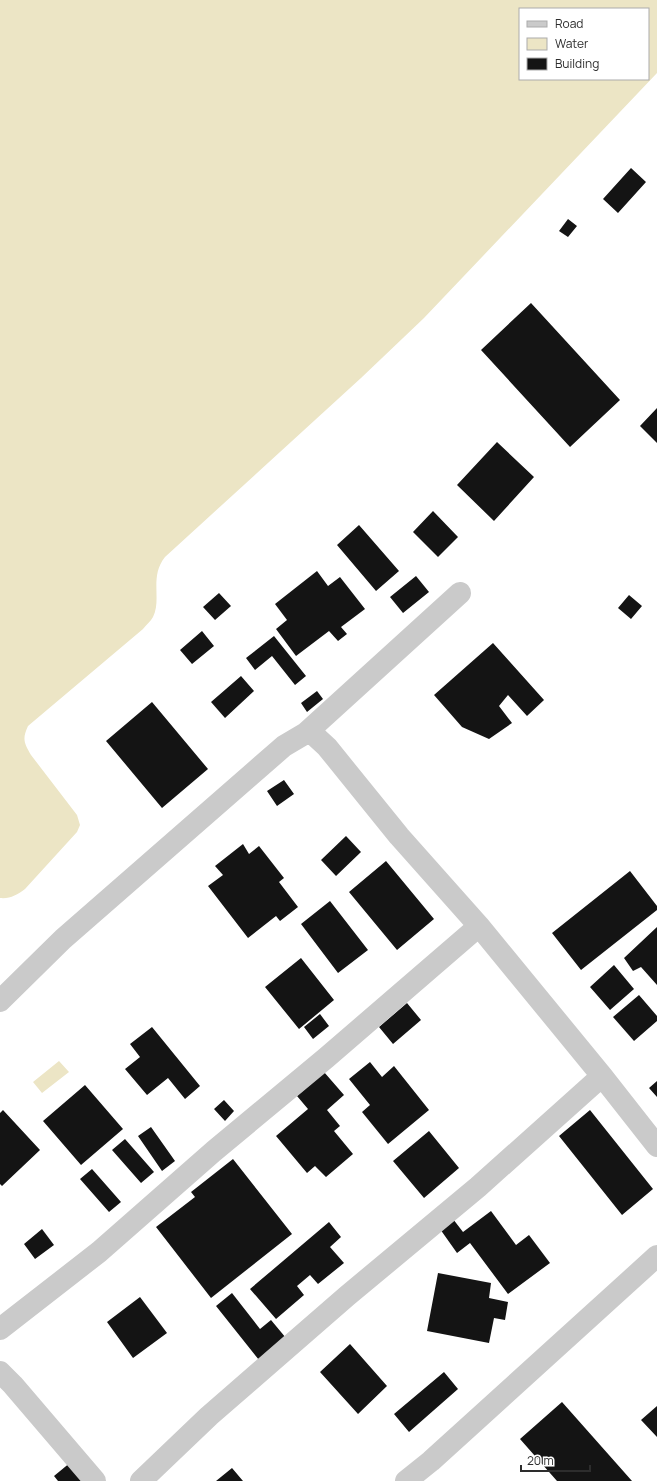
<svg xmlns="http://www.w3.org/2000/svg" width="657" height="1481" font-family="Manrope,sans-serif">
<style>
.water{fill:#ece5c5;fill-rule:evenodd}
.building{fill:#141414}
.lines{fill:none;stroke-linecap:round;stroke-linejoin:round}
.minor{stroke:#cacaca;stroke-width:22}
</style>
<rect width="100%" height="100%" fill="#fff"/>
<path class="water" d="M0 0H657V73L424 318 361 378 165 557C149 577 162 599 153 617 151 621 146 625 143 629L28 726C22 739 24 743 31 755L77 815 80 825 77 832 25 889C17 895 10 899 0 898ZM520 9H648V79H520Z
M59 1061 69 1072 42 1093 33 1082Z"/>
<path class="building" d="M631 168 646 182 618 213 603 199Z
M568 219 577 226 568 237 559 231Z
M531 303 620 400 570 447 481 350Z
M657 408V443L640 426Z
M497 442 534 477 494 521 457 485Z
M433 511 458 537 438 557 413 532Z
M359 525 399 571 376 591 337 545Z
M317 571 328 586 340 577 365 609 341 627 347 634 338 641 329 631 296 656 276 629 287 620 275 604Z
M416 576 429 592 403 613 390 597Z
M219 593 231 606 215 620 203 607Z
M629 595 642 606 631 619 618 608Z
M202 631 214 646 192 664 180 650Z
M274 636 306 676 295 685 272 656 255 670 246 658Z
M493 643 544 700 527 716 508 695 499 706 512 723 489 739 462 727 434 695Z
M241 676 254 691 225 718 211 702Z
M317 691 323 699 307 712 301 703Z
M152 702 208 769 162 808 106 741Z
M284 780 294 794 277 806 267 791Z
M346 836 361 852 336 876 321 860Z
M243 844 249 854 259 846 284 878 279 882 298 907 280 921 276 916 248 938 208 886 223 875 215 866Z
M386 861 434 919 397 950 349 892Z
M630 871 657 906V910L581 970 552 933Z
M330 901 368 950 338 973 301 924Z
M657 927V985L641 967 633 971 624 958Z
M301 958 334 1000 299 1029 265 987Z
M614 965 634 989 610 1010 590 987Z
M639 995 657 1016V1021L634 1041 613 1017Z
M407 1003 421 1020 393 1044 379 1027Z
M320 1014 329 1026 313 1039 304 1027Z
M152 1027 200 1086 185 1099 168 1078 147 1095 125 1069 140 1057 130 1044Z
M370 1062 382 1077 394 1066 429 1110 388 1144 362 1112 370 1105 349 1079Z
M324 1072 344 1095 327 1110 340 1126 334 1131 353 1154 326 1177 315 1166 307 1173 276 1136 308 1109 297 1096Z
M657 1081V1097L649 1088Z
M85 1085 123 1129 81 1165 43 1121Z
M224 1100 234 1111 225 1121 214 1109Z
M3 1110 40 1150 2 1186 0 1184V1113Z
M590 1110 653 1189 622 1215 559 1136Z
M151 1127 175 1161 162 1171 138 1136Z
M429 1131 459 1168 424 1198 393 1161Z
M125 1139 154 1172 141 1183 112 1150Z
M233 1159 292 1234 211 1298 156 1227 195 1197 191 1192Z
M92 1169 121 1202 109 1212 80 1179Z
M491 1211 516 1245 529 1235 550 1263 508 1294 470 1243 457 1253 440 1229 453 1219 463 1232Z
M329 1222 341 1237 330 1247 344 1263 318 1284 310 1275 297 1286 304 1295 276 1319 250 1289Z
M42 1229 54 1245 35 1259 24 1244Z
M438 1273 491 1283 489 1298 508 1302 505 1320 494 1318 489 1343 427 1331Z
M232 1293 260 1329 271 1320 286 1338 259 1360 216 1306Z
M140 1297 167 1333 133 1358 107 1322Z
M350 1344 387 1386 358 1414 320 1372Z
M444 1372 458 1389 409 1432 394 1414Z
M562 1402 632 1481H557L520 1439Z
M657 1406V1437L641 1420Z
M71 1462 86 1481H58L54 1476Z
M232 1468 243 1481H216Z"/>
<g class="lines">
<path class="minor" d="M306 733 314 735 327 747 399 836 479 926 602 1076 657 1146
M0 1001 63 939 284 746 306 733 460 593
M0 1329 99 1252 214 1151 326 1058 479 926
M0 1372 13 1385 95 1481
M141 1481 209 1416 347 1296 478 1187 602 1076
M406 1481 431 1461 657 1256"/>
</g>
<rect x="519" y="8" width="130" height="72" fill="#ffffff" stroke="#ababab"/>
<rect x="527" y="21" width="20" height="6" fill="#cacaca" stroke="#ababab"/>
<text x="555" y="28" font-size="12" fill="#2d2d2d">Road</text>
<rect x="527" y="38" width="20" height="12" fill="#ece5c5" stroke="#ababab"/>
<text x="555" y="48" font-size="12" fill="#2d2d2d">Water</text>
<rect x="527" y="58" width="20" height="12" fill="#141414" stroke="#ababab"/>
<text x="555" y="68" font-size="12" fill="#2d2d2d">Building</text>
<path d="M521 1465v6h69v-6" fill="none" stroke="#2d2d2d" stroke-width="2"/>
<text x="527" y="1465" font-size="12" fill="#2d2d2d" stroke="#ffffff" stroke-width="3" paint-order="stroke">20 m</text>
</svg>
